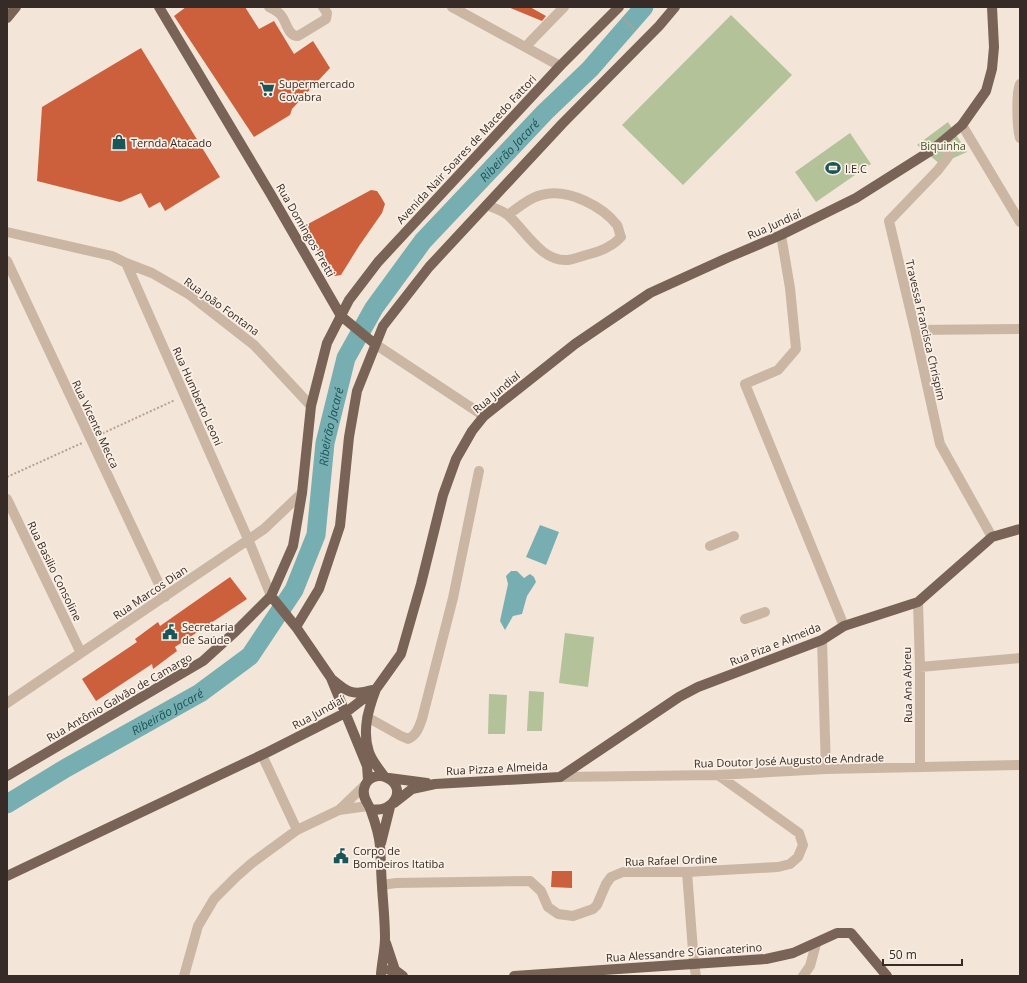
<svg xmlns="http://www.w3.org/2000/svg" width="1027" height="983" font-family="'Open Sans',sans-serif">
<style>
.green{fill:#b3c298}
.water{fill:#76aeb1}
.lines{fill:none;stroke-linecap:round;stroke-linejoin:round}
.river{stroke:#76aeb1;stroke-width:19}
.building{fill:#cd603c}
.path{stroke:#b7a08e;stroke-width:2;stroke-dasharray:2 2;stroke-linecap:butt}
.minor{stroke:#cbb6a4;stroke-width:10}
.major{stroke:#796256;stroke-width:10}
.labels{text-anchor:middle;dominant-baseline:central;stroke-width:3.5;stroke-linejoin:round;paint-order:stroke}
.poi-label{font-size:11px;fill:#362b26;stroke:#faf0e5;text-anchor:start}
.park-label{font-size:11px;fill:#445528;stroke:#faf0e5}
.street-label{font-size:11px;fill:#362b26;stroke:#faf0e5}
.water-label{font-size:12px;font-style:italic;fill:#195559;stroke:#faf0e5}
</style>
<rect width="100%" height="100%" fill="#f3e6d8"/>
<path class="green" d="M731 15 792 75 683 185 622 125Z
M948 122 967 152 940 164 917 145Z
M850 133 871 164 816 202 795 172Z
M565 633 594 637 588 687 559 683Z
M529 691 544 692 542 731H527Z
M489 694 507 695 505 734H488Z"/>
<path class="water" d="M540 525 559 532 546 565 526 557Z
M511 571H517L524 578 530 574 534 577 536 582 527 596 522 614 513 616 505 630 500 621 508 584 506 576Z"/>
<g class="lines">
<path class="river" id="s1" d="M7 804 66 768 200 693 250 656 294 590 316 535 325 443 346 358 374 308 423 241 545 112 590 69 644 7"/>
</g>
<path class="building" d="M186 7H245L259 29 274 21 294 54 313 41 330 68 292 109 290 115 254 137 174 16Z
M508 7H530L546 16 542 21Z
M141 48 220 177 165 211 160 202 149 208 141 193 120 202 37 181 42 107Z
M371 190 377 191 381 197 385 204 382 213 359 246 341 275 335 276 330 272 306 231 308 224Z
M230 577 247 599 175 647 177 651 153 669 152 664 96 701 82 679 137 642 135 639 158 622 160 626Z
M552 871H572V888L551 887Z"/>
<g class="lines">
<path class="path" d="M624 19 635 30
M99 435 175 400
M7 477 82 443"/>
<path class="minor" d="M269 7C273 9 277 11 280 14 287 21 287 36 298 36L326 19 327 13 323 7
M452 7 560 66
M526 47 530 42 564 7
M1020 84C1016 93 1017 128 1020 138
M962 125 1020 222
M946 138 948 157 938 170 889 221 915 330 940 444 992 537
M487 205C494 208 504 211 509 216 526 232 542 262 568 260 574 259 580 257 586 255 599 252 612 247 621 237 619 233 619 228 617 225 602 206 570 190 546 194 531 196 519 207 508 215
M7 232 112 256 126 263 152 273 190 295 254 345 311 406
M781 235 790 288 796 349 778 370 745 384 844 626
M7 261 165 597
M126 263 248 539 271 596
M915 330 1020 329
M375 344 484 416
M7 499 81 653
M710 546 734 536
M918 602 920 667V767
M745 619 765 612
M822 640 826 769
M920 667 1020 658
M7 703 264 529 302 493
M367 717 401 736 408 739C417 735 419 727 422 719L453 598 479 471
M262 755 297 830
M560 777 718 775 826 769 1020 765
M339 810 368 806
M687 872 694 964 696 976
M382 885 396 883 530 881 541 891 548 907 558 914 573 916 593 909 597 905 606 884 611 877 623 872H687L778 867 790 864 798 857 803 845 799 833 718 775
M184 976 198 926 214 899 236 877 252 863 297 830 339 810 365 785
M803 976 810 966 816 944"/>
<path class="major" d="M159 7 270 193 341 316 375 344
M7 18 16 7
M271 596 296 627 331 678 367 766 368 780
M296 627 319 589 340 526 349 437 357 391 383 326 429 267 562 124 659 26 675 7
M333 680C347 692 353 696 372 690
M376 689C368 710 362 731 369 752 372 761 379 769 384 776
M7 776 203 661 236 631 271 596 293 546 302 493 311 406 327 343 349 300 378 262 560 66 619 7
M389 778 427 783
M394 803 412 789 435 784 560 777 679 697 698 687 822 640 844 626 918 602 992 537 1020 529
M371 809C395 814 407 787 387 778 378 773 366 778 364 789 362 799 369 803 371 811 375 822 379 835 380 846 381 859 381 873 382 886 383 903 385 920 385 938 385 949 382 962 381 974
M381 843 390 807
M7 876 268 752 345 713 376 689 401 654 421 584 443 495 456 459 472 431 484 416 575 344 650 293 727 258 781 235 856 198 932 150 962 125 986 91 992 69 994 47 992 7
M386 943 395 970
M389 970H395L403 976
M514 976 766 959 793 953 837 933H851L887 976"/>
</g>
<defs>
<g id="supermarket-bare" transform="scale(1.2)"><path d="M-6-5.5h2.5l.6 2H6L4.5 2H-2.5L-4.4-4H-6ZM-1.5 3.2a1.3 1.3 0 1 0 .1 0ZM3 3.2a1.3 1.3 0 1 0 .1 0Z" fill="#195559" stroke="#faf0e5" stroke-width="2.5" paint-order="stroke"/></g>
<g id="shop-bare" transform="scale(1.2)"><path d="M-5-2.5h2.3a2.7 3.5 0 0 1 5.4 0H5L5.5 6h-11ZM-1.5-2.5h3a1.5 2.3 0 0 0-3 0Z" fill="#195559" stroke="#faf0e5" stroke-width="2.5" paint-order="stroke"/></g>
<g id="stadium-bare" transform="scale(1.2)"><path d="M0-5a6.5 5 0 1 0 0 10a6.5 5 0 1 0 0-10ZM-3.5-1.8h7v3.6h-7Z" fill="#195559" stroke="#faf0e5" stroke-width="2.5" paint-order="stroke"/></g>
<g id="civic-bare" transform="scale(1.2)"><path d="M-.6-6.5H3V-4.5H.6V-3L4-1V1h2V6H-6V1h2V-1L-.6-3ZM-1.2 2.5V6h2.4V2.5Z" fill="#195559" stroke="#faf0e5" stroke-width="2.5" paint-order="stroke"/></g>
</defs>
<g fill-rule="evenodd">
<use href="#supermarket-bare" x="267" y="89"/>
<use href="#shop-bare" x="119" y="142"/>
<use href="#stadium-bare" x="833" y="168"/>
<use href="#civic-bare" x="170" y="632"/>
<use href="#civic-bare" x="341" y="856"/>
</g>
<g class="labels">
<g class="poi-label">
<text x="279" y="83">Supermercado<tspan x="279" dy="13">Covabra</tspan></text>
<text x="131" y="142">Ternda Atacado</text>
<text x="845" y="168">I.E.C</text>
<text x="182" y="626">Secretaria<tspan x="182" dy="13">de Saúde</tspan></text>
<text x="353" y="850">Corpo de<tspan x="353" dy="13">Bombeiros Itatiba</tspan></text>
</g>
<g class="park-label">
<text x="943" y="145">Biquinha</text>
</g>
<g class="street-label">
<text transform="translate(466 149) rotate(-47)">Avenida Nair Soares de Macedo Fattori</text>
<text transform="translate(774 224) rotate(-24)">Rua Jundiaí</text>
<text transform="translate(306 230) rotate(60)">Rua Domingos Pretti</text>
<text transform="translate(222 306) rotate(36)">Rua João Fontana</text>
<text transform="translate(926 330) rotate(77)">Travessa Francisca Chrispim</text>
<text transform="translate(496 392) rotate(-40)">Rua Jundiaí</text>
<text transform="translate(198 396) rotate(66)">Rua Humberto Leoni</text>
<text transform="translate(96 424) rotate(65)">Rua Vicente Mecca</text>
<text transform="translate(55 571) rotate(64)">Rua Basilio Consoline</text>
<text transform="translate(150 592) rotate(-34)">Rua Marcos Dian</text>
<text transform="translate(775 644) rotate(-22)">Rua Piza e Almeida</text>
<text transform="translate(907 685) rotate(-91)">Rua Ana Abreu</text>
<text transform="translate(119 697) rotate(-30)">Rua Antônio Galvão de Camargo</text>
<text transform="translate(318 712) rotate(-29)">Rua Jundiaí</text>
<text transform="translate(789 760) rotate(-2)">Rua Doutor José Augusto de Andrade</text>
<text transform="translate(497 768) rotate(-3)">Rua Pizza e Almeida</text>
<text transform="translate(671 860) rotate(-2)">Rua Rafael Ordine</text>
<text transform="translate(684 952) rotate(-4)">Rua Alessandre S Giancaterino</text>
</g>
<g class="water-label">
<text stroke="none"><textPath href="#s1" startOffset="869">Ribeirão Jacaré</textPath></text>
<text stroke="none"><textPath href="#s1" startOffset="533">Ribeirão Jacaré</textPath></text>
<text stroke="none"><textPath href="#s1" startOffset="185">Ribeirão Jacaré</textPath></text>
</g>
</g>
<rect width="1027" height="983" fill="none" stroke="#362b26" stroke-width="16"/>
<path d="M883 959v6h79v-6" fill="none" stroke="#362b26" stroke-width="2"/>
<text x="889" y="959" font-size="12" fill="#362b26" stroke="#faf0e5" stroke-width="3" paint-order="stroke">50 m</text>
</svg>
